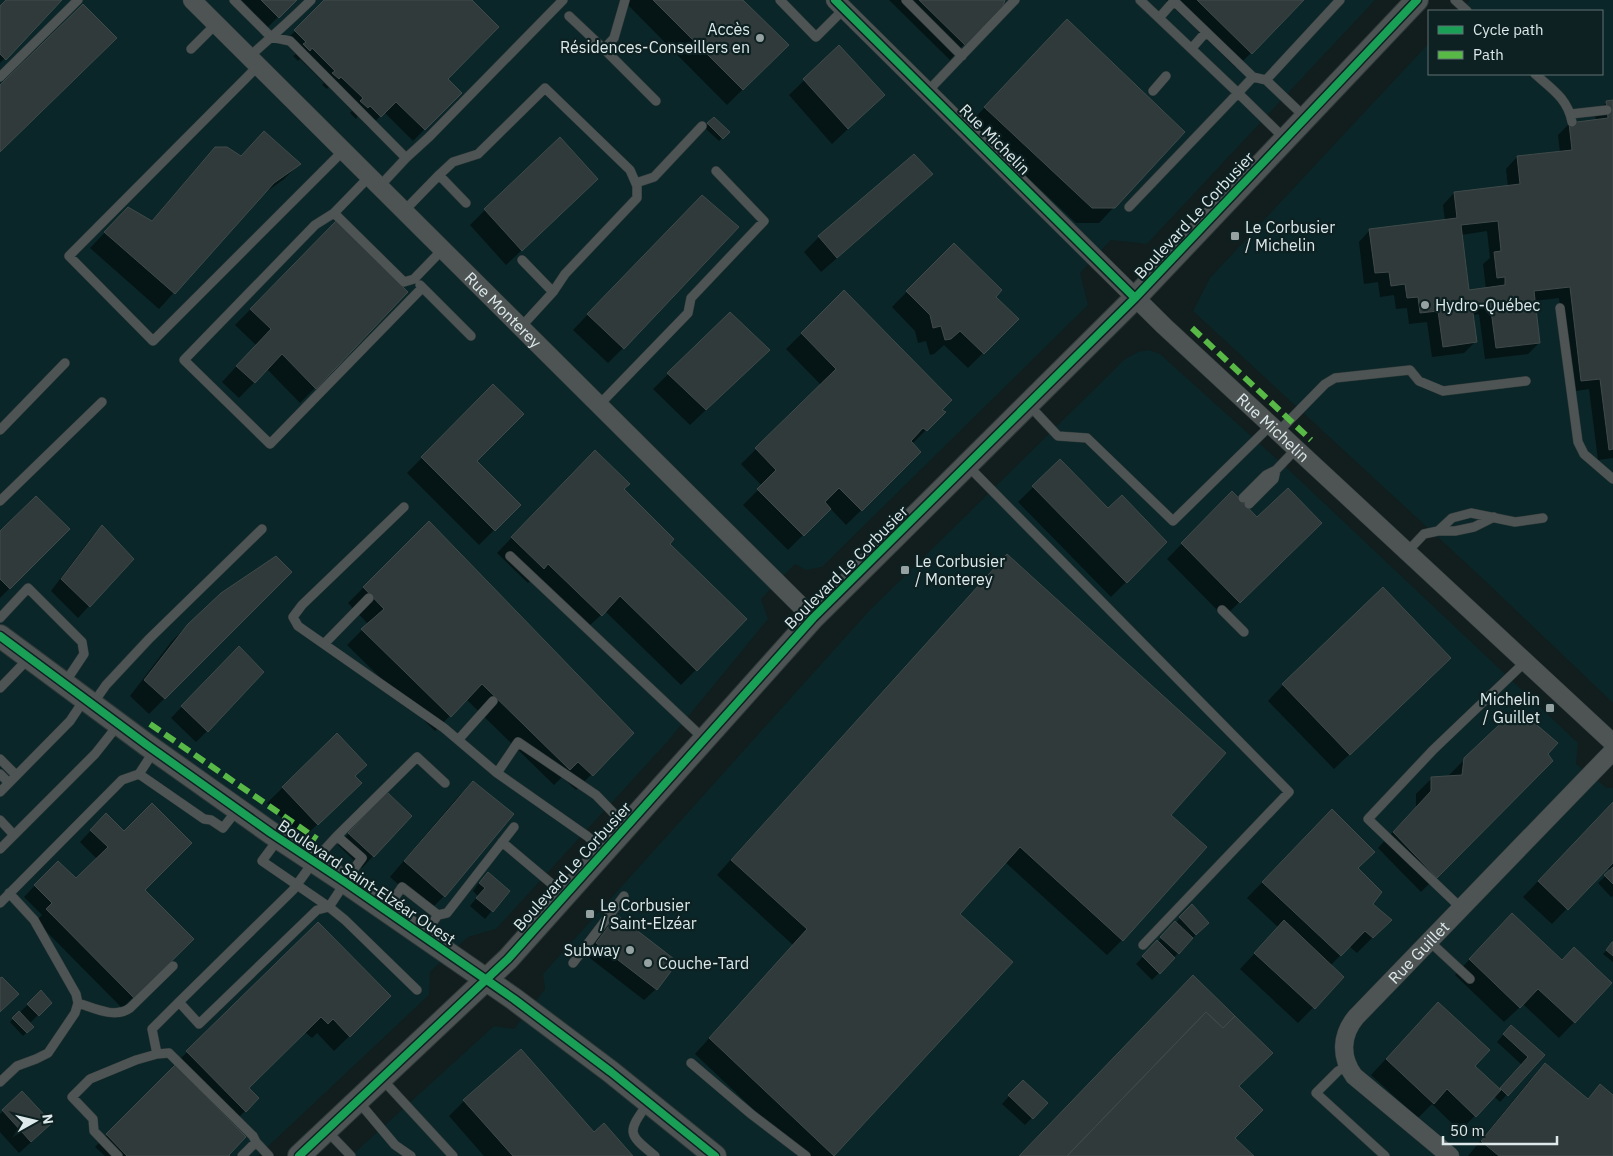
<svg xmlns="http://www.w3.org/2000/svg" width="1613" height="1156" font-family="'IBM Plex Sans',sans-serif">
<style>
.built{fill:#0a2628}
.shadow{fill:#0007;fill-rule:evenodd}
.building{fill:#303a3a;stroke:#404a4a;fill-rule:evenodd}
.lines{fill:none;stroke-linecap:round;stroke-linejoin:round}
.service-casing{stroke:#2f3939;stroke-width:10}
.minor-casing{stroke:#2f3939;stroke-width:19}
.tertiary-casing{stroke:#2f3939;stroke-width:24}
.service{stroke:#4e5454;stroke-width:9}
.minor{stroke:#4e5454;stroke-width:18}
.tertiary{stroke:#4e5454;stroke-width:22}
.quiet{stroke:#58b947;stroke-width:6;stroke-dasharray:12 6;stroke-linecap:butt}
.cycleway-casing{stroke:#0e2122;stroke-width:11}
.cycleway{stroke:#1a9f57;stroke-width:8}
.poi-dot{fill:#96a2a2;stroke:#0e2122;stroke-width:2}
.labels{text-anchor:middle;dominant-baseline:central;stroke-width:4.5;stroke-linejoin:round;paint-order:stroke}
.poi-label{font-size:16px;fill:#dde9ea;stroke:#0e2122;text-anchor:start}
.street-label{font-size:16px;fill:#dde9ea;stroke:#0e2122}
</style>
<rect width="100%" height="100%" fill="#121d1d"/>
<path class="built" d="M0 0H1375L1147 244 1111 240 1080 273 1088 305 822 567 806 570 795 564 761 599 768 619 668 741 496 929 468 937 430 972 429 995 258 1156H0Z
M1470 0H1613V703L1482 578 1193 311 1210 278 1429 43V74H1602V11H1459Z
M1149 350 1160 354 1288 469 1578 743 1576 764 1607 788H1613V1156H351L494 1026 514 1029 545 989 543 974 868 612 1125 359 1138 352Z"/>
<path class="shadow" d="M6 0H60L0 63V7Z
M239 0H295L267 28Z
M326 0H470L446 79 460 93 413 141 384 112 369 128 358 116 356 119 350 113 352 111 329 87 327 89 322 85 324 83 300 59 298 61 293 56 296 54 284 42Z
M629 0H742L787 45 727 105 626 3Z
M889 0H1003L950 60Z
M1166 0H1303L1236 68Z
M1052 36 1114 207 1099 223H1076L970 123Z
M839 47 868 110 832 144 789 95Z
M1613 101V458L1598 460 1589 389 1570 392 1559 298 1534 301 1539 343 1528 354 1485 359 1479 314 1472 315 1475 342 1464 353 1432 357 1427 322 1409 324 1407 308 1396 309 1394 295 1380 297 1378 282 1364 284 1359 242 1370 230 1445 221 1443 205 1454 193 1508 187 1506 169 1517 157 1560 152 1558 135 1569 124 1596 121 1595 114 1607 102ZM1487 231 1490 258 1483 264 1486 289 1468 291 1461 235Z
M714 118 728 132 719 141 705 128Z
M216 148 240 157 299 164 284 179 262 195 159 309 90 248 113 224 151 222 200 164Z
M931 174 916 189 821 272 804 252 819 237Z
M581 194 506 265 470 225 485 210Z
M687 211 623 348 608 363 573 330Z
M336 223 315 388 300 403 267 369 239 398 222 382 256 345 235 325Z
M954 244 995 297 1017 319 968 368 944 345 934 354 930 355 926 341 918 343 915 331 892 307Z
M844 292 940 410 944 412 912 444 920 452 846 525 830 508 788 550 743 505 762 486 741 464 821 385 786 349Z
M730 314 753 365 690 425 653 389Z
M493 386 475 461 519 505 479 545 407 473Z
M1060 461 1108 509 1166 542 1111 597 1018 502Z
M580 467 623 489 668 544 745 619 681 685 605 611 585 630 532 579 528 583 497 553Z
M1232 493 1257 518 1320 523 1224 617 1167 559Z
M429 522 632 733 576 790 562 777 554 785 466 699 435 731 347 645 368 624 348 603Z
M102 527 132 559 78 618 51 591 91 538Z
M68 529 0 598V533Z
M1007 555 1169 815 1122 940 1107 955 1005 862 958 914 1011 962 834 1156H803L695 1054 793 945 717 875Z
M290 572 149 714 130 696 172 641 188 625Z
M239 648 207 731 196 742 171 718Z
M1434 673 1334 769 1268 701 1283 685Z
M337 735 354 777 345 798 302 839 267 803Z
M1546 754 1551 761 1421 892 1378 848 1416 807V794L1431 779 1449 777V775L1465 759Z
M473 783 444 896 429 911 390 877 457 798Z
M1613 803V896L1611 897 1598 883 1611 871 1607 867 1552 924 1523 897Z
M376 805 373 856 362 868 338 845Z
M106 815 143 890 192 939 122 1008 36 921 42 915 24 897 58 862 76 880 97 859 80 842Z
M1317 826 1356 868 1371 904 1390 920 1357 953 1349 946 1331 965 1343 977 1298 1023 1240 969 1279 928 1247 898Z
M480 881 508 891 485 919 470 906 478 896 473 891Z
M1192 906 1207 923 1152 980 1136 964Z
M618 917 676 962 656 989 644 1000 586 955 606 928Z
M318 923 390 996 334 1051 317 1033 312 1038 305 1032 248 1088 245 1111 232 1124 227 1155 228 1156H105L95 1147 174 1069 172 1067Z
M1497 930 1561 962 1611 983 1559 1038 1523 1004 1504 1022 1455 975Z
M1613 944V962L1603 954Z
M41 992 50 1003 29 1024 32 1027 23 1036 10 1022Z
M1423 1019 1499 1090 1522 1065 1497 1042 1504 1034 1543 1055 1500 1102 1494 1096 1460 1131 1432 1104 1418 1118 1371 1075Z
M1546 1065 1587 1099 1600 1086 1613 1097V1156H1468L1530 1080Z
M1023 1081 1046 1103 1025 1125 1002 1104Z
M22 1093 39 1135 19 1153 0 1132V1114Z
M464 1101 594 1133 631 1156H484L449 1116Z"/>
<path class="building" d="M6 0H62L6 60 0 54V6Z
M261 0H297L279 18Z
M324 0H472L499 27 448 79 462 93 425 130 396 102 381 117 370 106 368 108 360 101 363 98 341 77 339 79 332 73 335 71 312 48 310 51 303 44 306 42 294 30Z
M653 0H743L789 45 743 90Z
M919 0H1005L1002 9 966 46Z
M1197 0H1304L1252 54Z
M83 4 117 38 0 152V85Z
M1067 19 1185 132 1115 208H1092L984 107Z
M839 45 885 95 848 129 803 79Z
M1613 100V449L1609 450 1600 379 1581 381 1570 287 1534 291 1540 343 1496 348 1490 303 1472 306 1477 342 1443 347 1438 311 1420 313 1418 297 1407 298 1405 284 1391 286 1389 272 1375 273 1369 229 1457 218 1454 192 1520 184 1517 156 1572 150 1569 123 1608 118 1606 101ZM1498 221 1501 251 1494 252 1497 278 1505 277V285L1469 290 1461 225Z
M714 117 730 132 723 139 707 123Z
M264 131 301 164 274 183 175 294 104 232 128 207 152 221 215 147H227L241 156Z
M560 137 598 179 522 251 484 209Z
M914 154 933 174 837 258 818 236Z
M702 195 739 227 624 349 587 314Z
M336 221 408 292 316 389 282 354 255 383 236 366 271 329 250 309Z
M954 243 1002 290 996 297 1019 319 984 354 960 331 951 339 945 340 941 326 933 328 930 315 906 291Z
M844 290 952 400 942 410 946 412 927 431 923 428 911 441 921 452 862 511 839 488 825 502 831 509 804 536 757 489 776 470 755 448 836 369 801 333Z
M730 312 770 350 706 410 667 373Z
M493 384 524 414 477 461 521 505 495 531 421 457Z
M595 450 630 484 624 489 674 539 670 544 747 619 697 671 620 596 602 616 548 564 544 569 511 537Z
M1060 459 1108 508 1122 495 1167 542 1127 583 1032 486Z
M1288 488 1322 523 1240 603 1181 543 1232 491 1257 517Z
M36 496 70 529 10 589 0 579V531Z
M429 521 634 733 593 776 578 762 570 770 482 684 451 717 361 629 384 609 363 587Z
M102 525 134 559 90 607 61 579Z
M1007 554 1226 753 1171 815 1207 847 1123 941 1020 847 960 914 1013 962 834 1156 709 1038 807 929 731 860Z
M276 556 292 572 165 699 144 680 188 624 221 593Z
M1383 587 1451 658 1350 755 1282 684Z
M239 646 264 672 208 732 181 706Z
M1517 708 1558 743 1548 754 1553 761 1437 878 1393 832 1431 791V777L1462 775 1464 758Z
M337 733 367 765 355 776 362 783 318 825 282 787Z
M473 781 514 814 445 897 404 861Z
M387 792 412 816 374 857 348 833Z
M1613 802V863L1568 910 1538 881Z
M152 803 192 843 145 890 194 939 134 998 46 909 52 903 34 885 58 861 76 878 108 847 90 830 106 813 124 831Z
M1332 809 1375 852 1358 868 1382 892 1373 904 1392 920 1373 938 1365 931 1341 956 1262 882Z
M1613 867V884L1604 875Z
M488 872 510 891 493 912 476 898 485 888 479 883Z
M1192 904 1209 923 1196 935 1179 917Z
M1512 913 1562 960 1574 947 1612 983 1575 1023 1538 989 1520 1008 1469 959Z
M617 915 678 962 657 990 596 943Z
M1284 920 1344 977 1315 1009 1254 953Z
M1175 921 1193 938 1179 954 1160 937Z
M318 922 391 996 350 1037 333 1019 328 1024 321 1017 249 1088 259 1098 246 1112 186 1051Z
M1157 940 1175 958 1160 974 1142 956Z
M1612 942H1613V956L1606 950Z
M1193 975 1235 1016 1223 1028 1206 1012 1067 1156H1019Z
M2 977 19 994 0 1012V978Z
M41 990 52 1003 39 1016 27 1004Z
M1438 1002 1490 1050 1475 1066 1501 1090 1476 1117 1447 1089 1434 1104 1386 1059Z
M19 1011 34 1027 27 1033 12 1018Z
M1206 1012 1223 1028 1235 1016 1273 1053 1239 1086 1263 1110 1235 1138 1254 1156H1067Z
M1511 1025 1545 1055 1508 1096 1500 1088 1528 1057 1503 1034Z
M521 1049 594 1132 604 1123 633 1156H513L463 1100Z
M1545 1063 1588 1099 1600 1084 1613 1095V1156H1499L1481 1141Z
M175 1065 246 1137 229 1155 230 1156H127L106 1134Z
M1023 1080 1048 1103 1033 1119 1008 1095Z
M22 1091 52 1123 31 1142 2 1110Z"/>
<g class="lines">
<g class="service-casing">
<path id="service" d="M234 0 271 37 290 41 406 158 379 187
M625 0 614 38 604 49 656 101
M780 0 816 37 844 9
M906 0 962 56
M1173 0 1253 77
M1455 0 1467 11
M569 16 604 49
M1159 18 1174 1
M1192 48 1206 32
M191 49 216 24
M249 57C270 38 291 20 311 0
M258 66 69 256 153 341 343 151
M1535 74C1552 89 1568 99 1572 122
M0 77 78 0
M1266 80 1253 77 1238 93 1285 139
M1153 91 1166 76
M927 92 1015 0
M1571 114 1607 110
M1306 118 1266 80 1340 0
M406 158 429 137 563 0
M439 175 453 162 478 154 545 88 630 170 637 186V198L565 274 553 292
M369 177 334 213 404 282 414 279 443 249
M636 183 654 177 702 126
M1129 207 1238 93 1140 0
M404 211 439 175 466 203
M334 213 315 225 184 360 270 444 422 288
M420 285 471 336
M1560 308 1578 442 1584 454 1613 479
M521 327 553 292 522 260
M1028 404 1058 436 1087 438 1173 521 1271 425
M599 405 688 313 691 298 764 221 716 171
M0 430 65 363
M1278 432 1325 384 1335 378 1410 370 1419 381 1443 391 1526 381
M967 465 1289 792 1143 945
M1243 498 1266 475 1276 470
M0 501 102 402
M1249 504 1274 479 1276 470 1296 449
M404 507 302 605 293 617 298 626 444 728 497 773
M1438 531 1452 518 1471 513 1515 522 1543 518
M1407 552 1424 534 1438 531H1455L1474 527 1494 517
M510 556 704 739
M1222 610 1244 632
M0 618 28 588 82 642 84 654 64 684
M324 644 369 598
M0 688 29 658
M92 705 106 685 149 639 262 529
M458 740 493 701
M154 751 139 774 204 819 211 820 223 828 237 810
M0 759 16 775
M0 774 9 783
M0 792 70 721 84 700
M0 820 14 835
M337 836 417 757 445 783
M279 838 262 861 329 907
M502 842 565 895
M0 849 95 754 118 725
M604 851 587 836 497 773 518 742 596 795 626 826
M0 903 122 780 139 774
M329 907 317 910 199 1024 179 1002 293 890 314 861 337 836 362 858 356 866 329 907 345 920 417 990
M1461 908 1368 819 1433 750 1525 662
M386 910 402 887 438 915 423 936
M438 915 447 913 514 827
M1429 941 1470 979
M573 963 624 896
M78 1003C94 1008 115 1019 130 1008L173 966
M157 1054 169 1053 253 1136 256 1142
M691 1063 751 1114 806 1156
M1348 1066 1338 1071 1316 1093 1385 1156
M382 1079 453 1156
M0 1082 17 1066 36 1059 48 1053 75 1013 78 1003 76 994 34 920 9 893
M358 1101 395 1145 411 1156
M648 1103C627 1133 627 1133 655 1156
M327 1131 351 1156
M118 1156 94 1131 93 1119 72 1097 90 1079 136 1060 157 1054 152 1029 179 1002
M242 1156 256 1142 269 1156"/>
</g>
<g class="minor-casing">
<g id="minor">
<path id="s1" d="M192 0 813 618"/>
<path id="s2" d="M835 0 1164 326 1613 743"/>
<path id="s3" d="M1450 1156 1354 1076C1340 1057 1341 1035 1356 1017L1613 751"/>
</g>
</g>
<g class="tertiary-casing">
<path id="tertiary" d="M0 636 147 745 271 833 345 882 514 999 611 1072 715 1156
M299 1156 508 959 813 618 1135 298 1417 0"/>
</g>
<use href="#service" class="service"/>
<use href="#minor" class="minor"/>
<use href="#tertiary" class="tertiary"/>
<path class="quiet" d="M1192 328 1311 440
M150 724 317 839"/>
<g class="cycleway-casing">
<path id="cycleway" d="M835 0 1135 298
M0 636 147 745 271 833 345 882 514 999 611 1072 715 1156
M299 1156 508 959 813 618 1135 298 1417 0"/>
</g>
<use href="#cycleway" class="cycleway"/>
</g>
<g class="poi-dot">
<circle cx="760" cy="38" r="5"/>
<rect x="1230" y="231" width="10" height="10" rx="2.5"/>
<circle cx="1425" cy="305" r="5"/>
<rect x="900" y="565" width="10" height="10" rx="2.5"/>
<rect x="1545" y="703" width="10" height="10" rx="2.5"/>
<rect x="585" y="909" width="10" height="10" rx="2.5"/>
<circle cx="630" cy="950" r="5"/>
<circle cx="648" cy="963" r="5"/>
</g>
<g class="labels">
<g class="poi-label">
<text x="750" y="29" text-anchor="end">Accès<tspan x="750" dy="18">Résidences-Conseillers en</tspan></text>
<text x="1245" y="227">Le Corbusier<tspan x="1245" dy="18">/ Michelin</tspan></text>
<text x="1435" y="305">Hydro-Québec</text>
<text x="915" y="561">Le Corbusier<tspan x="915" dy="18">/ Monterey</tspan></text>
<text x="1540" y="699" text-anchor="end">Michelin<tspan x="1540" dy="18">/ Guillet</tspan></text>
<text x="600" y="905">Le Corbusier<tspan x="600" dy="18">/ Saint-Elzéar</tspan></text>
<text x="620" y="950" text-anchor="end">Subway</text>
<text x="658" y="963">Couche-Tard</text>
</g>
<g class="street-label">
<text transform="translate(995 139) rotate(45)">Rue Michelin</text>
<text transform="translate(1194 215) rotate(-47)">Boulevard Le Corbusier</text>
<text stroke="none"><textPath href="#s1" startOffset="439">Rue Monterey</textPath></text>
<text stroke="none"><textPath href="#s2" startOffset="612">Rue Michelin</textPath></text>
<text transform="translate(846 567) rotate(-45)">Boulevard Le Corbusier</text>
<text transform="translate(572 866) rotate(-48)">Boulevard Le Corbusier</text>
<text transform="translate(367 882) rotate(34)">Boulevard Saint-Elzéar Ouest</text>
<text stroke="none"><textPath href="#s3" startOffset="279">Rue Guillet</textPath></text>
</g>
</g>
<rect x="1428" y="10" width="175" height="65" fill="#0e2122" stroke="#617172"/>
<rect x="1438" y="26" width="25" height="8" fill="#1a9f57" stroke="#617172"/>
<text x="1473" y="35" font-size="15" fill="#dde9ea">Cycle path</text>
<rect x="1438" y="51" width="25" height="8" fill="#58b947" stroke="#617172"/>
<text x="1473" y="60" font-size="15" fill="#dde9ea">Path</text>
<g transform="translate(35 1121) rotate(82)" stroke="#0e2122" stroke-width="4" paint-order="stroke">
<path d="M0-4L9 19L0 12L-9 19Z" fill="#dde9ea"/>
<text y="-8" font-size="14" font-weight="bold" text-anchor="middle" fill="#dde9ea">N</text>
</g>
<path d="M1443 1136v8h114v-8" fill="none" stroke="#dde9ea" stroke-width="2.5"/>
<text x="1450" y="1136" font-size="15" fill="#dde9ea" stroke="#0e2122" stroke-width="4" paint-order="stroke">50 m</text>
</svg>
